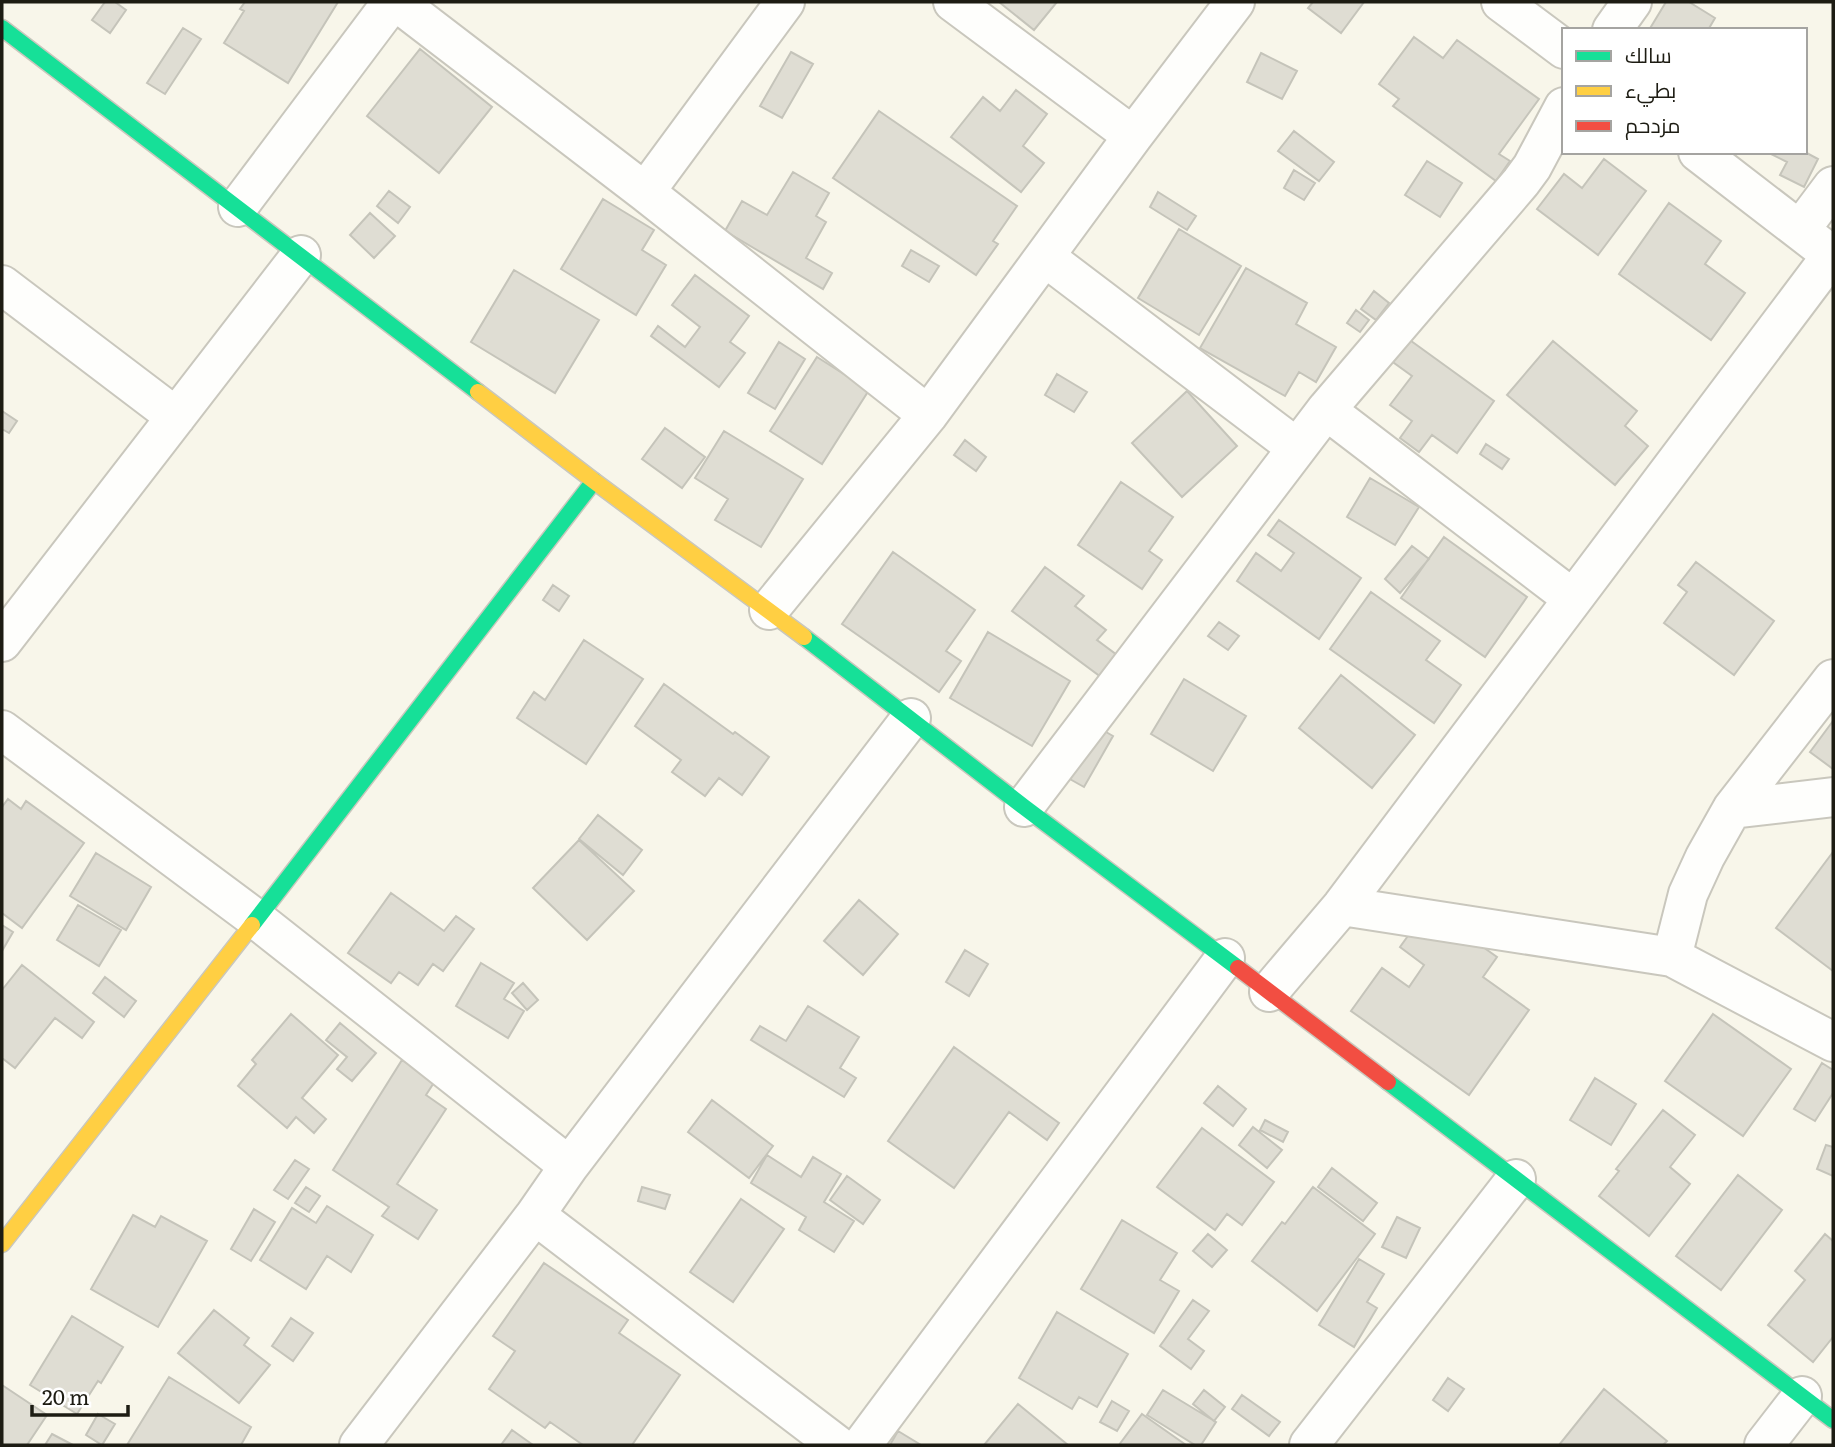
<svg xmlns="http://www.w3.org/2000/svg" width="1835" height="1447" font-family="Literata,Cairo,serif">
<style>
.building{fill:#dfddd3;stroke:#c5c4ba;stroke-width:2}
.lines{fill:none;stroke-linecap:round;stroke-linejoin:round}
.street-casing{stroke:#c9c7bd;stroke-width:42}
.fast-casing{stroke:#c9c7bd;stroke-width:19}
.slow-casing{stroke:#c9c7bd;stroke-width:19}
.jam-casing{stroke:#c9c7bd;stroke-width:19}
.street{stroke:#fefefc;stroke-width:38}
.fast{stroke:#16e098;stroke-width:16}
.slow{stroke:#ffcf43;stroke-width:16}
.jam{stroke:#f24e42;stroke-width:16}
</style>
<rect width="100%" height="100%" fill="#f8f6ea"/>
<path class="building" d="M105 2H115L126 10 110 33 92 20Z
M245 2H338L288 83 224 43 244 11 240 9Z
M999 2H1057L1034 30Z
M1313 2H1364L1341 33 1308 8Z
M1666 2H1689L1715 18 1708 30H1649Z
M183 28 201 39 165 94 147 83Z
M1414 37 1443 58 1457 40 1539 99 1499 154 1510 161 1496 181 1393 106 1399 99 1379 84Z
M420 49 492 107 439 173 367 116Z
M791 52 813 64 782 118 760 106Z
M1261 53 1297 71 1282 99 1247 82Z
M1016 90 1047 114 1023 146 1044 163 1021 192 951 137 983 97 1000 111Z
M879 111 1017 206 993 241 998 244 976 275 833 178Z
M1294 131 1334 162 1319 181 1278 151Z
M1767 152H1805L1818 159 1804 187 1780 175 1787 162Z
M1604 159 1646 191 1598 255 1537 209 1564 174 1582 188Z
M1427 161 1462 183 1440 217 1405 195Z
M1294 170 1315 183 1304 200 1284 188Z
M793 172 829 193 816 216 826 222 806 258 832 273 823 289 725 231 742 201 767 215Z
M389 191 410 207 398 223 377 206Z
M1158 192 1196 216 1187 230 1150 207Z
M603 199 654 230 642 250 666 265 636 315 561 269Z
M1669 203 1721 241 1705 264 1745 293 1711 340 1619 274Z
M370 213 395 236 374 258 350 235Z
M1179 229 1241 266 1199 335 1138 298Z
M911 250 939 266 929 282 902 266Z
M1246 268 1307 303 1296 324 1336 347 1316 382 1299 372 1285 396 1200 348Z
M514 270 599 320 555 393 471 342Z
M695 275 749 316 730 342 745 353 719 387 651 336 658 326 685 347 700 327 672 305Z
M1374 291 1389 303 1376 320 1361 309Z
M1356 310 1369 320 1360 332 1347 323Z
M1407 338 1494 401 1457 453 1432 435 1419 452 1400 438 1412 421 1390 405 1412 376 1390 360Z
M1553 341 1637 411 1625 426 1648 446 1615 485 1507 395Z
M779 342 805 359 775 409 748 393Z
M817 357 869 390 822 464 770 431Z
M1057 374 1087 392 1074 412 1045 395Z
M1187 391 1237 446 1182 497 1132 443Z
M2 411 17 421 9 433 2 429Z
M665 428 705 457 682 488 642 459Z
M724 431 803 479 761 547 715 520 728 499 695 478Z
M965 440 986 457 976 471 954 455Z
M1486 444 1509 459 1502 469 1480 454Z
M1370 478 1419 507 1395 545 1347 517Z
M1121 482 1173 517 1149 551 1162 560 1142 589 1078 545Z
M1279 520 1361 578 1319 639 1237 581 1256 553 1281 571 1294 553 1268 535Z
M1444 537 1527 597 1485 657 1401 598Z
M1412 546 1429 559 1400 593 1385 579Z
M893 552 975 610 946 651 961 661 939 692 842 624Z
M1696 562 1774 621 1734 675 1664 623 1687 592 1678 585Z
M1045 567 1084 596 1075 606 1106 630 1097 640 1117 655 1101 677 1012 611Z
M553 585 569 596 559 611 543 600Z
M1371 592 1440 641 1426 660 1461 685 1434 723 1330 649Z
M1219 622 1239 636 1228 650 1208 636Z
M988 632 1070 681 1032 746 950 698Z
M584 640 643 679 586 764 517 718 534 692 545 700Z
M1341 675 1415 735 1372 788 1299 728Z
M1184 679 1246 716 1213 771 1151 734Z
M664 684 733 734 735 732 769 757 742 795 719 778 705 796 672 772 681 760 635 726Z
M1833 721V769L1810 752Z
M1099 728 1113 736 1084 787 1068 778Z
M8 799 21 809 26 801 84 843 22 928 2 913V807Z
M598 815 642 850 623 875 579 839Z
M579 840 634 891 587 940 533 888Z
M1833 852V971L1776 928Z
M96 853 151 887 126 930 70 896Z
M391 893 444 931 456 916 474 929 443 971 433 964 418 985 399 972 391 983 348 953Z
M859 900 898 934 863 975 824 941Z
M78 905 121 930 99 966 57 940Z
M1428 908 1497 957 1483 977 1529 1010 1469 1095 1351 1011 1382 968 1409 987 1424 965 1400 947Z
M2 925 13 932 2 951Z
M965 950 988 964 969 996 946 982Z
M481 963 514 983 504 999 524 1011 508 1038 456 1006Z
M22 965 94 1022 82 1038 55 1018 15 1068 2 1058V990Z
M105 977 136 1001 124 1017 93 993Z
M523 983 538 1000 527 1010 512 993Z
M808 1006 859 1037 840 1068 856 1078 844 1097 751 1040 760 1026 786 1041Z
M291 1014 338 1055 302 1098 326 1119 314 1133 296 1117 287 1128 238 1086 256 1064 252 1060Z
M1713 1014 1791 1069 1743 1136 1665 1081Z
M340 1023 376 1053 352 1081 337 1069 347 1057 326 1040Z
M954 1047 1059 1123 1047 1140 1009 1112 954 1188 888 1141Z
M402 1060 435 1081 426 1095 446 1109 397 1184 437 1210 418 1239 382 1216 389 1207 333 1170Z
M1822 1063 1833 1070V1093L1815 1121 1794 1109Z
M1595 1078 1636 1104 1611 1145 1570 1120Z
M1218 1086 1246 1109 1233 1126 1204 1103Z
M712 1100 773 1146 749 1178 688 1132Z
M1663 1110 1695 1135 1670 1167 1690 1184 1649 1236 1599 1196 1619 1171 1616 1169Z
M1265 1120 1288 1132 1283 1142 1260 1130Z
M1253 1127 1282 1150 1267 1168 1239 1145Z
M1202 1128 1274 1182 1242 1225 1227 1214 1215 1230 1157 1187Z
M1826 1145 1833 1147V1176L1817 1169Z
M767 1155 801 1177 813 1157 841 1174 824 1202 854 1221 834 1252 799 1230 806 1217 751 1183Z
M295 1160 309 1169 288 1199 274 1190Z
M1332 1168 1377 1203 1363 1221 1318 1187Z
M1738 1175 1782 1210 1721 1290 1676 1256Z
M847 1176 880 1200 863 1224 830 1200Z
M306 1187 320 1196 309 1212 295 1203Z
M642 1187 670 1195 665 1209 638 1201Z
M1313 1187 1375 1234 1317 1311 1252 1261 1282 1222 1285 1224Z
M741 1199 784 1229 733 1302 690 1272Z
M327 1206 373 1235 351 1272 327 1256 306 1289 260 1260 292 1208 316 1223Z
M254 1209 275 1222 251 1261 231 1249Z
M133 1215 155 1227 161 1216 207 1241 158 1327 91 1289Z
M1397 1217 1420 1228 1406 1258 1382 1247Z
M1122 1220 1177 1253 1160 1280 1179 1291 1154 1333 1081 1289Z
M1208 1234 1227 1250 1212 1267 1193 1251Z
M1825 1234 1833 1241V1337L1813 1362 1768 1325 1805 1280 1795 1271Z
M1359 1259 1384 1274 1367 1302 1377 1308 1354 1347 1319 1325Z
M544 1263 628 1320 619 1333 680 1375 632 1445H583L550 1422 545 1428 489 1389 515 1351 493 1336Z
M1193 1300 1209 1311 1188 1339 1204 1351 1191 1369 1160 1346Z
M214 1310 249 1338 244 1345 270 1365 239 1403 178 1353Z
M1057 1312 1128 1354 1097 1407 1079 1397 1072 1409 1019 1378Z
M72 1316 123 1347 101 1383 98 1381 77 1414 30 1385Z
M291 1318 313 1333 293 1361 272 1346Z
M169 1377 251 1427 241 1445H127Z
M1448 1378 1464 1389 1448 1411 1433 1400Z
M2 1385 47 1415 27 1445H2Z
M1604 1389 1667 1441 1663 1445H1559Z
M1163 1390 1216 1422 1201 1445H1195L1147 1415Z
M1204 1390 1225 1407 1214 1421 1193 1404Z
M1242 1395 1280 1422 1269 1436 1232 1409Z
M1112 1401 1129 1411 1117 1431 1100 1422Z
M1018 1404 1068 1445H984Z
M98 1414 115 1424 102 1445 86 1435Z
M1142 1414 1186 1445H1119Z
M512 1430 533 1445H501Z
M898 1431 921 1445H890Z
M52 1434 73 1445H45Z"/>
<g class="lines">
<g class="street-casing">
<path id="street" d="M397 2 645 192 928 415
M953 2 1133 136
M1501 2 1564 49
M1612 30 1632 2
M1698 152 1833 256
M645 192 785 2
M238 207 392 2
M1800 230 1833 186
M1045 257 1297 448
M2 285 176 417
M1326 410 1572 598
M769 610 928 415 1133 136 1235 2
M2 642 301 255
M2 730 256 919 569 1166
M1024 807 1326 410 1521 182 1532 167 1564 107
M1732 809 1833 797
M1342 906 1672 957 1833 1042
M1672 957 1688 894 1705 857 1732 809 1833 679
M1269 992 1342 906 1832 255
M535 1215 837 1445
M359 1445 535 1215 569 1166 911 718
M862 1445 1225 958
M1309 1445 1516 1179
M1764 1445 1802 1396"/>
</g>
<g class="fast-casing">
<path id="fast" d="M2 28 478 392
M804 637 1024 807 1238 968
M252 925 594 481
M1388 1082 1833 1420"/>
</g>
<g class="slow-casing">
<path id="slow" d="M478 392 594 481 804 637
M2 1244 252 925"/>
</g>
<g class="jam-casing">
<path id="jam" d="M1238 968 1388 1082"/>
</g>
<use href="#street" class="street"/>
<use href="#fast" class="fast"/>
<use href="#slow" class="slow"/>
<use href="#jam" class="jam"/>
</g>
<rect width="1835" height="1447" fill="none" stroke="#1d1c13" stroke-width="7"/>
<rect x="1562" y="28" width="245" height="126" fill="#ffffff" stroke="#a5a4a1" stroke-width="2"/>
<rect x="1576" y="51" width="35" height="10" fill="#16e098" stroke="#a5a4a1" stroke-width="2"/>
<text x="1625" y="63" font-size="21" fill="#1d1c13">سالك</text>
<rect x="1576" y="86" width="35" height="10" fill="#ffcf43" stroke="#a5a4a1" stroke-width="2"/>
<text x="1625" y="98" font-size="21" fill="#1d1c13">بطيء</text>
<rect x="1576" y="121" width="35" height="10" fill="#f24e42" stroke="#a5a4a1" stroke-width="2"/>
<text x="1625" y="133" font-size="21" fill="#1d1c13">مزدحم</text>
<path d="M32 1405v10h96v-10" fill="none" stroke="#1d1c13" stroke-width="3.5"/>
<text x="42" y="1405" font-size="21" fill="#1d1c13" stroke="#ffffff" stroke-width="5" paint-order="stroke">20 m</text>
</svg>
